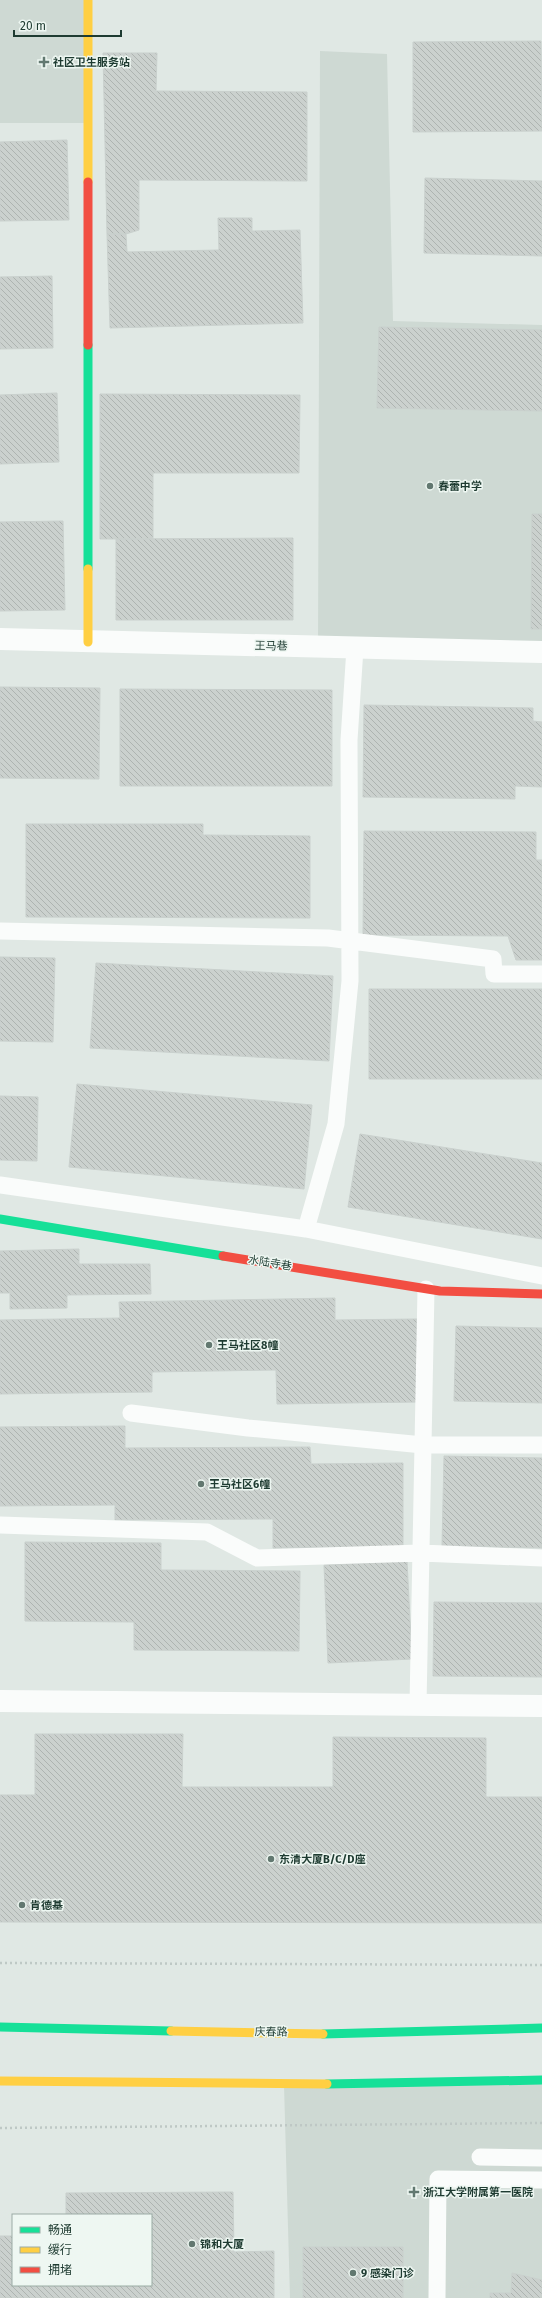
<svg xmlns="http://www.w3.org/2000/svg" width="542" height="2298" font-family="'Fira Sans','Noto Sans SC',sans-serif">
<style>
.built{fill:#ced9d3}
.building{fill:url(#building-back-hatch);stroke:#c9d0cd}
.lines{fill:none;stroke-linecap:round;stroke-linejoin:round}
.path{stroke:#bec8c5;stroke-width:2.5;stroke-dasharray:2 3;stroke-linecap:butt}
.lane{stroke:#fafcfb;stroke-width:17}
.street{stroke:#fafcfb;stroke-width:22}
.fast{stroke:#16e098;stroke-width:9}
.slow{stroke:#ffcf43;stroke-width:9}
.jam{stroke:#f24e42;stroke-width:9}
.poi-dot{fill:#627870;stroke:#eef7f2;stroke-width:1.5}
.labels{text-anchor:middle;dominant-baseline:central;stroke-width:3;stroke-linejoin:round;paint-order:stroke}
.poi-label{font-size:11px;font-weight:bold;fill:#1e3b31;stroke:#eef7f2;text-anchor:start}
.street-label{font-size:11px;fill:#1e3b31;stroke:#eef7f2}
</style>
<defs>
<pattern id="building-back-hatch" width="6" height="6" patternUnits="userSpaceOnUse"><rect width="6" height="6" fill="#cbd1ce"/><path d="M-1 5l2 2M0 0l6 6M5-1l2 2" fill="none" stroke="#aeb4b1"/></pattern>
</defs>
<rect width="100%" height="100%" fill="#e0e8e4"/>
<path class="built" d="M0 0H88V123H0Z
M320 51 387 54 393 321 542 325V652L318 647Z
M542 2080V2298H290L284 2085Z"/>
<path class="building" d="M541 41 542 131 413 132V42Z
M103 53H157L156 91 307 92V181L139 180V230L126 234H107Z
M67 140 69 220 0 221V142Z
M425 178 542 181V256L424 253Z
M218 218H252V231L300 230 303 323 110 328 107 234H126L127 252 219 250Z
M52 276 53 348 0 349V277Z
M379 327 542 330V411L377 408Z
M57 393 59 462 0 464V395Z
M100 394 300 395 299 473H153V539H100Z
M532 514H542V629H531Z
M63 521 65 610 0 611V522Z
M293 538V620H116V539Z
M0 687 100 688 99 779 0 778Z
M120 689 332 690V786H120Z
M364 705 533 708V721L542 722V787L515 786V799L363 797Z
M26 824H203V835L310 836V918L26 917Z
M364 831 536 832V860H542V960H516L508 936 363 935Z
M0 957 55 958 53 1042 0 1041Z
M96 963 333 976 329 1061 90 1048Z
M369 989H542V1079H369Z
M77 1084 312 1105 304 1189 69 1167Z
M0 1096 38 1097 37 1161 0 1160Z
M360 1134 542 1163V1239L348 1207Z
M79 1249V1264H150L151 1294 67 1295V1308L10 1309V1293H0V1251Z
M335 1298V1320L417 1319 418 1402 277 1404 276 1370 152 1372V1392L0 1394V1320L120 1318 119 1302Z
M456 1326 542 1328V1403L454 1401Z
M125 1426V1448L310 1447 311 1464 403 1463V1547L273 1548V1519L115 1520V1505L0 1506V1427Z
M444 1456 542 1458V1548L442 1546Z
M25 1542 161 1543V1570L300 1571 299 1651 134 1650V1622L25 1621Z
M407 1561 412 1659 328 1663 324 1565Z
M434 1602 542 1603V1677L433 1676Z
M35 1734H183L182 1787H333V1737L486 1738V1797H542V1923L0 1922V1795H35Z
M233 2192 234 2252 274 2251V2298H0V2236H13V2285H151V2215H66V2193Z
M303 2247H403V2298H303Z
M512 2273 542 2280V2298H490V2293H511Z"/>
<g class="lines">
<path class="path" d="M0 1963 542 1965
M0 2128 542 2123"/>
<path class="lane" d="M0 931 328 938 493 959 494 974H542
M0 1185 306 1229 336 1124 350 981 349 740 355 648
M306 1229 542 1276
M131 1413 248 1428 423 1445H542
M0 1525 207 1532 257 1558 421 1553 542 1558
M418 1705 426 1289
M480 2157 542 2158
M437 2298 438 2179 542 2180"/>
<path class="street" d="M0 639 542 652
M0 1701 542 1706"/>
<path class="fast" d="M88 345V569
M0 1219 223 1256
M0 2027 171 2031
M323 2034 542 2028
M327 2084 542 2080"/>
<path class="slow" d="M88 0V182
M88 569V642
M171 2031 323 2034
M0 2081 327 2084"/>
<path class="jam" d="M88 182V345
M223 1256 440 1291 542 1294"/>
</g>
<g class="poi-dot">
<path d="M42 56h4v4h4v4h-4v4h-4v-4h-4v-4h4z"/>
<circle cx="430" cy="486" r="4"/>
<circle cx="209" cy="1345" r="4"/>
<circle cx="201" cy="1484" r="4"/>
<circle cx="271" cy="1859" r="4"/>
<circle cx="22" cy="1905" r="4"/>
<path d="M412 2186h4v4h4v4h-4v4h-4v-4h-4v-4h4z"/>
<circle cx="192" cy="2244" r="4"/>
<circle cx="353" cy="2273" r="4"/>
</g>
<g class="labels">
<g class="poi-label">
<text x="53" y="62">社区卫生服务站</text>
<text x="438" y="486">春蕾中学</text>
<text x="217" y="1345">王马社区8幢</text>
<text x="209" y="1484">王马社区6幢</text>
<text x="279" y="1859">东清大厦B/C/D座</text>
<text x="30" y="1905">肯德基</text>
<text x="423" y="2192">浙江大学附属第一医院</text>
<text x="200" y="2244">锦和大厦</text>
<text x="361" y="2273">9 感染门诊</text>
</g>
<g class="street-label">
<text transform="translate(271 646) rotate(1)">王马巷</text>
<text transform="translate(270 1263) rotate(9)">水陆寺巷</text>
<text transform="translate(271 2032) rotate(1)">庆春路</text>
</g>
</g>
<rect x="12" y="2214" width="140" height="72" fill="#eef7f2" stroke="#9baca5"/>
<rect x="20" y="2227" width="20" height="6" fill="#16e098" stroke="#9baca5"/>
<text x="48" y="2234" font-size="12" fill="#1e3b31">畅通</text>
<rect x="20" y="2247" width="20" height="6" fill="#ffcf43" stroke="#9baca5"/>
<text x="48" y="2254" font-size="12" fill="#1e3b31">缓行</text>
<rect x="20" y="2267" width="20" height="6" fill="#f24e42" stroke="#9baca5"/>
<text x="48" y="2274" font-size="12" fill="#1e3b31">拥堵</text>
<path d="M14 30v6h107v-6" fill="none" stroke="#1e3b31" stroke-width="2"/>
<text x="20" y="30" font-size="12" fill="#1e3b31" stroke="#eef7f2" stroke-width="3" paint-order="stroke">20 m</text>
</svg>
